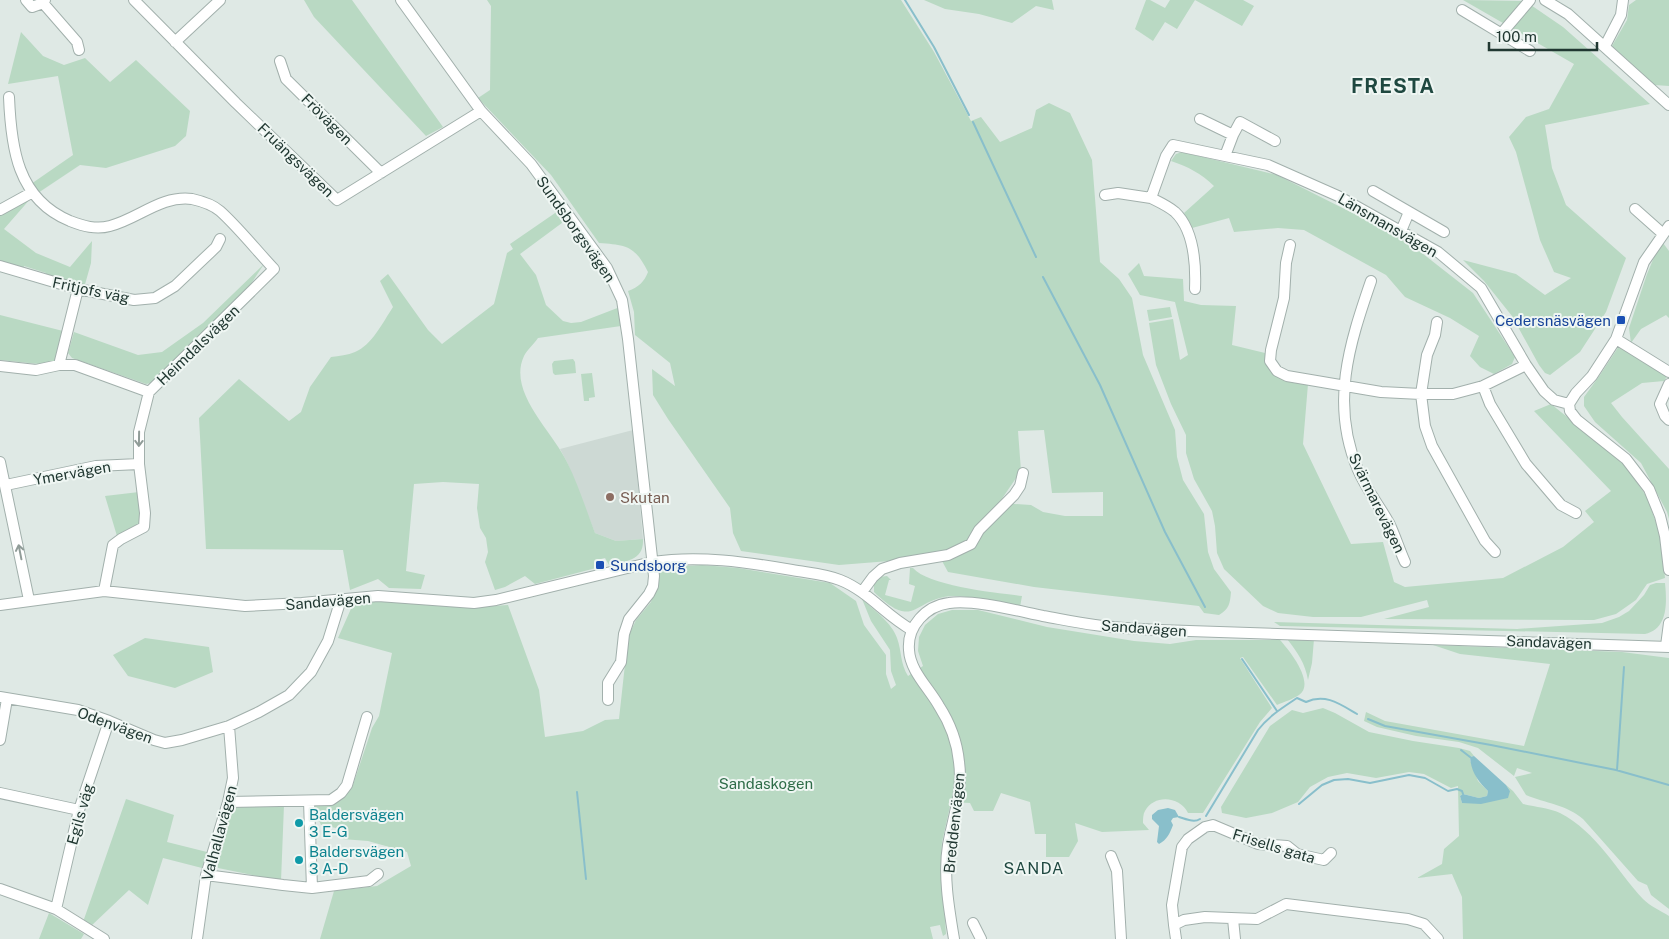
<svg xmlns="http://www.w3.org/2000/svg" width="1669" height="939" font-family="'Public Sans',sans-serif">
<style>
.built{fill:#cdd9d4}
.green{fill:#b9d9c3;fill-rule:evenodd}
.water{fill:#89bfcb}
.lines{fill:none;stroke-linecap:round;stroke-linejoin:round}
.stream{stroke:#89bfcb;stroke-width:2}
.minor-casing{stroke:#a2b0ac;stroke-width:12}
.minor{stroke:#fff;stroke-width:10}
.oneway{stroke:#909c98}
.transit-dot{fill:#1a4fb4;stroke:#eff6f3;stroke-width:2}
.education-dot{fill:#8d6e63;stroke:#eff6f3;stroke-width:2}
.culture-dot{fill:#0f9aa8;stroke:#eff6f3;stroke-width:2}
.labels{text-anchor:middle;dominant-baseline:central;stroke-width:4;stroke-linejoin:round;paint-order:stroke}
.street-label{font-size:15px;fill:#213832;stroke:#eff6f3}
.transit-label{font-size:15px;fill:#164399;stroke:#eff6f3;text-anchor:end}
.education-label{font-size:15px;fill:#785e54;stroke:#eff6f3;text-anchor:start}
.park-label{font-size:15px;fill:#2e6c48;stroke:#eff6f3}
.culture-label{font-size:15px;fill:#0d838f;stroke:#eff6f3;text-anchor:start}
.neighbourhood-label{font-size:16px;letter-spacing:1px;fill:#1f4840;stroke:#eff6f3}
.district-label{font-size:20px;font-weight:bold;letter-spacing:1px;fill:#1f4840;stroke:#eff6f3}
</style>
<rect width="100%" height="100%" fill="#dfe9e5"/>
<path class="built" d="M633 430 643 539 616 541 595 533 567 462 560 449Z"/>
<path class="green" d="M304 0H352L443 127 426 136 314 17Z
M487 0H901L934 52 971 121 981 117 1000 142 1032 128 1036 110 1049 103 1070 113 1092 160 1100 262 1119 279 1132 298 1143 355 1175 430 1177 457 1183 480 1204 514 1208 552 1214 569 1231 592C1230 604 1229 609 1219 615L1204 613 1199 606 1034 587 948 572 942 561 915 559 839 565 741 551 733 533 730 508 668 419 653 395 652 369 675 386 670 363 635 335 634 312 628 291C639 287 644 282 648 272 635 246 627 245 599 243L551 175 478 98 490 90 491 6ZM1044 430 1052 493 1103 492V516H1065L1043 512 1031 505 999 503 1021 471 1018 431Z
M924 0H1052L1054 10 1036 6 1012 23 979 14 945 9Z
M1146 0H1150L1165 8 1170 0H1195L1177 29 1165 22 1153 41 1135 29Z
M1195 0H1243L1254 6 1242 26Z
M1463 0 1525 1 1563 27 1650 104 1545 125 1552 168 1566 205 1626 258 1606 312 1580 352 1550 375 1545 373 1539 365 1512 316 1484 281 1463 260 1516 274 1545 295 1571 278 1554 272 1540 240 1516 152 1509 137 1526 117 1549 109 1574 64Z
M1636 0H1669V86L1655 85 1612 46 1627 20 1629 5Z
M21 32 43 56 64 65 85 58 110 82 136 60 190 111 186 136 175 146 106 168 80 165 38 193 31 184 73 155 58 76 8 84Z
M1182 152 1277 175 1404 239 1473 293 1515 357 1512 364 1494 374 1480 367 1470 356 1479 336 1450 318 1405 297 1386 275 1304 230 1278 228 1234 232 1229 218 1192 228 1184 213 1214 186C1201 173 1188 167 1171 161L1176 154Z
M31 198 4 229 36 253 70 267 92 241 91 263 84 288 45 279 46 273 24 266 22 272 0 264V213Z
M558 211 566 220 520 254 536 275 546 305 563 321 571 323 581 322 620 307 621 326 538 338C534 344 527 350 524 356 507 392 553 432 567 462 578 484 586 509 595 533L616 541 643 539C644 561 626 561 609 565L605 558 597 560 596 568 535 584 525 576 505 587 495 590 485 562 488 552 486 538 480 528 477 508 479 484 443 482 414 484 406 571 425 575 421 589 389 588 378 579 350 590 343 550 206 549 199 418 239 379 289 421 301 412 310 387 331 357C339 356 348 355 355 352 372 345 383 322 393 307L380 281 388 274 428 330 442 344 494 304 507 253 513 249 510 244Z
M1663 243 1669 251V318L1666 315 1641 329 1631 343 1629 328 1647 274 1655 255Z
M1139 263 1144 276 1183 279 1184 301 1201 305 1236 306 1232 345 1265 353 1266 363 1308 384 1303 444 1351 544 1383 542 1394 582 1405 587 1503 578 1563 547 1594 522 1585 511 1611 491 1534 411 1551 404 1622 461 1647 497 1661 537 1665 578 1647 584 1636 600 1616 614 1594 620 1384 619 1429 607 1427 600 1361 617H1313L1278 613 1263 606 1224 569 1217 553 1215 526 1212 511 1194 479 1186 453V435L1171 404 1156 365 1149 323 1173 319 1180 360 1188 355 1175 302 1140 295 1128 274Z
M264 264 245 293 152 383 146 384 72 358 68 353 74 332 138 355 162 352 203 323Z
M1170 307 1172 317 1149 321 1147 310Z
M0 315 63 331 55 361 39 364 0 360Z
M1619 346 1668 375 1664 381 1642 383 1611 403 1622 417 1669 469V519L1667 512 1641 463 1595 422 1584 406V397L1600 375Z
M573 359 575 362 576 373 555 375 553 373 552 364 554 361Z
M592 373 595 397 589 398V401H584L581 374Z
M139 492 141 525 117 536 105 496Z
M702 565 738 568 830 583 856 601 864 625 886 655V674L891 689 896 685 891 671 890 650 871 621 862 599C874 610 892 623 897 638 902 652 900 663 908 676L923 666 918 651 919 637 925 625 938 614 952 610H978L1047 627 1134 641 1170 644 1196 640H1280C1289 650 1316 683 1299 695 1293 699 1284 702 1277 705L1243 657 1240 658 1272 708 1260 722 1203 813H1188C1180 796 1154 794 1145 811 1143 814 1143 819 1143 823L1149 830 1102 832 1075 823 1078 841 1069 857H1046V834H1035L1030 802 1001 793 993 811H974L970 803 951 802 942 842 941 860 946 934 943 936 940 925 930 927 933 939H320L334 891 377 886 411 866 407 852 368 841 342 839 336 828 321 825 312 805 331 802 352 788 372 728 379 716 392 653 338 638 354 602 379 601 474 607 508 605 539 690 545 737 583 731 605 720 619 719 628 637 636 620 651 602 659 573 668 567Z
M910 568H913C928 586 998 593 1022 596L1020 607C1000 604 973 596 954 596 913 597 916 633 874 592V582L879 577 887 576 891 580H889L885 595 911 602 915 586 909 584Z
M1656 583H1665C1667 603 1668 629 1645 634L1280 626 1274 622 1517 629 1602 623 1619 617 1629 611 1644 595 1650 585Z
M145 638 209 647 213 672 175 688 128 676 113 655Z
M1287 639H1314L1312 663 1308 680C1305 663 1298 653 1287 639Z
M1433 645 1622 652 1669 658V909L1651 895 1647 885 1638 881 1583 819C1567 805 1545 803 1526 795L1515 777 1532 773 1517 768 1514 776 1478 748 1459 742 1416 736 1377 727 1364 721 1366 712 1385 721 1524 746 1550 664 1460 654Z
M1323 708 1335 713 1369 732 1413 741 1459 748 1470 751 1474 756 1470 757V760L1478 781 1488 791 1487 796 1479 798 1463 794 1460 796 1462 803 1510 791 1506 785 1513 791 1523 804C1535 807 1549 808 1560 813 1597 832 1616 870 1643 899 1650 906 1661 911 1669 916V939H1463L1462 897 1452 874 1417 878 1442 864 1444 849 1459 836 1458 786 1451 788 1424 774 1409 772 1376 778 1347 773 1328 777 1310 787 1298 802 1272 813 1246 818 1222 813 1221 807 1270 726 1292 710 1303 713Z
M126 799 174 815 167 842 207 852 202 868 163 858 148 905 129 890 90 927 83 922Z
M236 805H284L281 881 218 868 215 863 231 809Z
M49 913 84 934 81 939H39Z"/>
<path class="water" d="M1474 756 1506 785 1510 791 1508 798 1481 804 1462 803 1460 796 1463 794 1479 798 1487 796 1488 791C1478 781 1471 772 1470 757Z
M1168 808 1175 810 1179 817 1173 818 1171 821 1173 825C1170 833 1167 840 1159 844L1157 842 1159 826 1152 819V815L1158 810Z"/>
<g class="lines">
<path class="stream" d="M905 0 934 47 969 115
M973 122 1036 257
M1043 277 1100 385 1165 532 1205 607
M1242 659 1277 711
M1368 719 1385 726 1491 745 1616 770 1669 785
M1461 750 1470 757
M1617 770 1624 667
M577 792 586 879
M1299 804 1322 785 1334 780 1348 779 1370 783 1409 775 1425 778 1448 791 1457 789 1462 791 1463 794
M1206 816 1258 730C1269 716 1282 708 1297 698L1306 702C1325 693 1340 704 1357 714
M1179 817C1186 819 1194 823 1200 819"/>
<g class="minor-casing">
<path id="minor" d="M26 0 32 7 43 3
M45 0 43 3 77 42 79 50
M134 0 236 103 337 200 481 111
M401 0 481 111 531 164 607 268 622 300 628 339 654 576 653 586 649 594 629 619 624 634 621 662 608 683V700
M1545 0 1568 14 1669 105
M1462 10 1530 51
M1501 34 1530 0
M175 42 220 0
M1605 46 1621 15 1623 0
M280 61 286 79 381 173
M9 97C11 147 17 199 70 221 83 226 96 230 110 226 138 219 161 195 192 199 201 201 213 205 220 211 238 227 257 251 274 269L149 392 139 432V464L145 513 144 527 121 539 113 545 104 591
M1200 119 1233 135 1240 122 1275 141
M1225 156 1233 135
M1373 191 1444 232
M1105 195 1118 193 1151 198
M1635 209 1662 233
M0 210 31 193
M1669 226 1644 262 1616 339 1592 376 1576 393 1569 404 1570 411 1577 420 1626 459 1649 489 1660 516 1665 536 1669 570
M1401 231 1409 212
M1290 245 1286 263 1284 298 1271 350 1270 361 1277 371 1287 376 1381 392 1421 394H1453L1483 386 1526 365
M0 266 78 289 134 300 155 298 175 286 216 247 220 239
M1371 281C1349 345 1330 404 1358 470 1366 489 1379 505 1389 523 1395 535 1399 549 1405 562
M1195 289C1196 264 1194 230 1175 212 1168 206 1159 202 1151 198L1166 156 1173 145 1268 165 1338 196 1438 252 1481 288 1526 365 1544 391 1554 400 1569 404
M1437 322 1435 335 1427 355 1421 394 1425 426 1432 446 1485 541 1495 552
M1616 339 1669 372
M59 365 78 289
M0 366 36 370 59 365H75L149 392
M1669 384 1660 404 1665 416 1669 420
M1483 386 1490 404 1526 464 1561 505 1576 513
M0 462 29 600
M6 485 96 466 139 464
M862 592 873 577 882 569 900 563 948 555 971 544 979 530 1014 495 1020 486 1023 473
M0 605 104 591 245 606 302 603 378 596 474 603 496 600 652 562C699 555 746 562 792 570 808 573 825 574 840 580 868 591 886 616 912 630
M1666 646 1669 623
M0 697 78 710 109 721 154 740 165 743 182 740 229 726 259 712 289 695 311 672 328 641 341 599
M0 740 7 699
M0 793 79 810
M309 801 312 888
M228 802 331 800 341 793 347 785 367 717
M1111 856 1117 871 1121 939
M206 875 283 885 312 888 369 881 378 874
M0 889 56 909 104 939
M56 909 79 810 109 721
M1233 919 1235 939
M973 923 981 939
M1174 925 1172 905 1182 847 1188 839 1205 827 1213 825 1258 844 1287 846 1297 854 1324 860 1331 853
M197 939 206 875 228 802 233 778 229 726
M954 939C949 909 943 875 948 845 953 817 963 791 959 762 957 741 950 723 939 706 929 688 910 671 909 650 907 626 926 606 949 603 973 599 1018 611 1043 616 1060 619 1078 623 1095 625 1116 628 1138 629 1159 630L1669 647
M1176 939 1174 925 1184 920 1205 917 1257 919 1286 904 1408 919 1424 924 1438 939"/>
</g>
<use href="#minor" class="minor"/>
</g>
<defs><path id="oneway-shaft" d="M-6 0H5M1.5-3L5.5 0L1.5 3" fill="none" stroke-width="1.6" stroke-linecap="round" stroke-linejoin="round" transform="scale(1.25)"/></defs>
<g class="oneway">
<use href="#oneway-shaft" transform="translate(139 439) rotate(91)"/>
<use href="#oneway-shaft" transform="translate(20 552) rotate(-101)"/>
</g>
<g class="transit-dot">
<rect x="1616" y="315" width="10" height="10" rx="2.5"/>
<rect x="595" y="560" width="10" height="10" rx="2.5"/>
</g>
<circle class="education-dot" cx="610" cy="497" r="5"/>
<g class="culture-dot">
<circle cx="299" cy="823" r="5"/>
<circle cx="299" cy="860" r="5"/>
</g>
<g class="labels">
<g class="street-label">
<text transform="translate(327 119) rotate(45)">Frövägen</text>
<text transform="translate(296 160) rotate(44)">Fruängsvägen</text>
<text transform="translate(1388 225) rotate(30)">Länsmansvägen</text>
<text transform="translate(576 229) rotate(55)">Sundsborgsvägen</text>
<text transform="translate(91 290) rotate(12)">Fritjofs väg</text>
<text transform="translate(198 345) rotate(-44)">Heimdalsvägen</text>
<text transform="translate(72 473) rotate(-10)">Ymervägen</text>
<text transform="translate(1377 503) rotate(64)">Svärmarevägen</text>
<text transform="translate(328 601) rotate(-5)">Sandavägen</text>
<text transform="translate(1144 628) rotate(4)">Sandavägen</text>
<text transform="translate(1549 642) rotate(2)">Sandavägen</text>
<text transform="translate(115 725) rotate(20)">Odenvägen</text>
<text transform="translate(80 814) rotate(-74)">Egils väg</text>
<text transform="translate(954 823) rotate(-84)">Breddenvägen</text>
<text transform="translate(219 833) rotate(-75)">Valhallavägen</text>
<text transform="translate(1274 846) rotate(17)">Frisells gata</text>
</g>
<g class="transit-label">
<text x="1611" y="320">Cedersnäsvägen</text>
<text x="610" y="565" text-anchor="start">Sundsborg</text>
</g>
<g class="education-label">
<text x="620" y="497">Skutan</text>
</g>
<g class="park-label">
<text x="766" y="783">Sandaskogen</text>
</g>
<g class="culture-label">
<text x="309" y="814">Baldersvägen<tspan x="309" dy="17">3 E-G</tspan></text>
<text x="309" y="851">Baldersvägen<tspan x="309" dy="17">3 A-D</tspan></text>
</g>
<g class="neighbourhood-label">
<text x="1034" y="868">SANDA</text>
</g>
<g class="district-label">
<text x="1393" y="86">FRESTA</text>
</g>
</g>
<path d="M1489 42v8h108v-8" fill="none" stroke="#213832" stroke-width="2.5"/>
<text x="1496" y="42" font-size="15" fill="#213832" stroke="#eff6f3" stroke-width="4" paint-order="stroke">100 m</text>
</svg>
